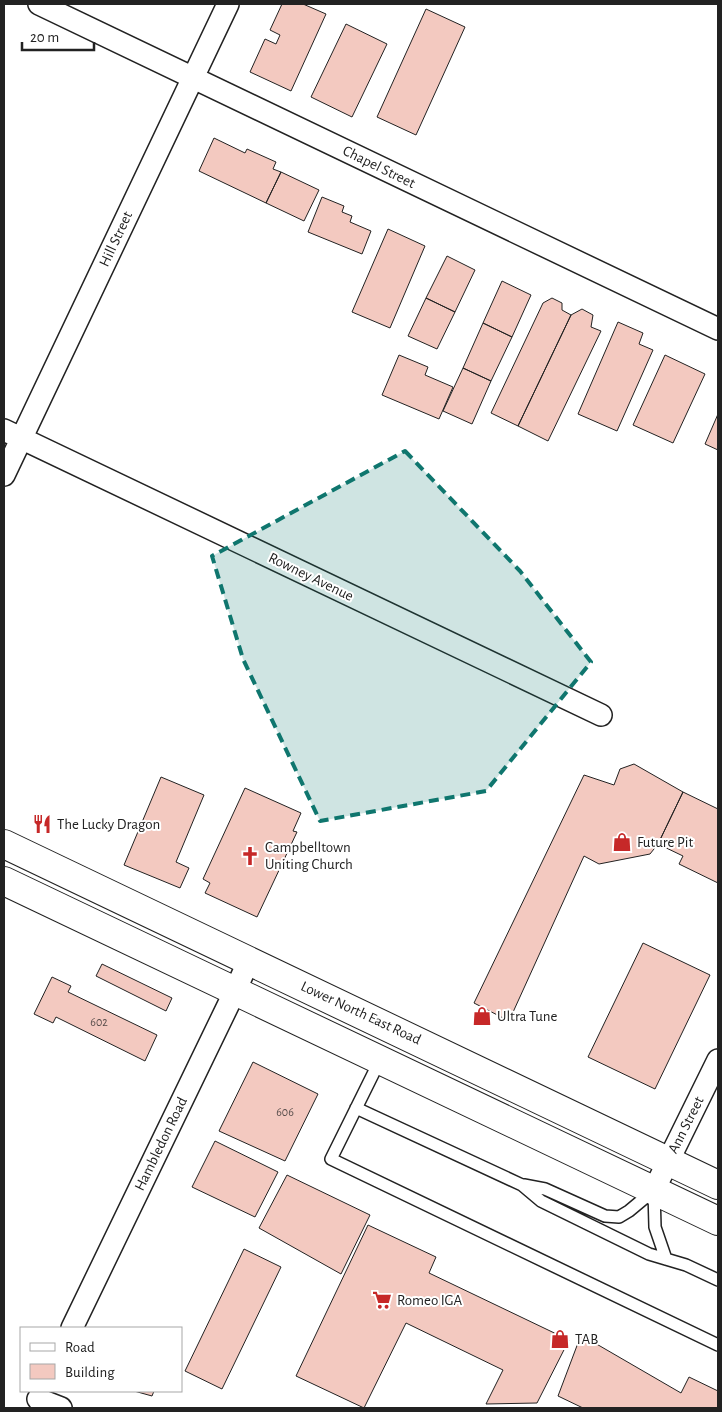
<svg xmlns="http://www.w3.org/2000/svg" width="722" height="1412" font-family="'Alegreya Sans',sans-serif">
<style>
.building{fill:#f3c9c0;stroke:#222}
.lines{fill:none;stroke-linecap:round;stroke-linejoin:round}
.service-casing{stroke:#222;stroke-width:14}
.minor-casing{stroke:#222;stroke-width:24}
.primary-casing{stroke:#222;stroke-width:30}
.service{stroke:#fff;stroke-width:11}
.minor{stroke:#fff;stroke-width:21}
.primary{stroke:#fff;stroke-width:28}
.marked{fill:#0f766e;fill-opacity:0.2;stroke:#0f766e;stroke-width:4;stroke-dasharray:10 6;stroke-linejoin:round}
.labels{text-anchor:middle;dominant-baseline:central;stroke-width:4;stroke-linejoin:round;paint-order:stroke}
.number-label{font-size:12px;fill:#564c4a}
.street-label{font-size:15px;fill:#222;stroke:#fff}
.poi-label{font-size:15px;fill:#222;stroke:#fff;text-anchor:start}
</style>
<rect width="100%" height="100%" fill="#fff"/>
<path class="building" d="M282 4H303L326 14 291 91 250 72 265 39 276 44 280 35 270 30Z
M426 9 465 27 416 135 377 117Z
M346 24 387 44 352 117 311 97Z
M214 138 245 153 247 149 276 162 273 169 281 172 266 203 199 171Z
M281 172 319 190 304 221 266 203Z
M322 197 344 206 342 212 352 216 350 222 371 231 362 254 308 232Z
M388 229 425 246 390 328 352 312Z
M447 256 475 270 455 312 426 298Z
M502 281 531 295 512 337 483 323Z
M426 298 455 312 437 349 408 336Z
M552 298 562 303V310L571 315 518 426 491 413 543 303Z
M582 309 593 315 591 327 601 331 548 441 518 426 571 315Z
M618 322 643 333 639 344 653 350 617 431 578 414Z
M483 323 512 337 491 381 463 368Z
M399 355 428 367 425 375 453 387 439 419 382 395Z
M665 355 705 374 673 443 633 425Z
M463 368 491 381 472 424 443 411Z
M718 414V450L705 444Z
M634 764 683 792 658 844 650 854 599 864 584 856 509 1021 474 1003 584 775 614 785 620 769Z
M161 777 204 795 176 862 189 868 180 888 124 865Z
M245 788 301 813 293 831 297 832 257 917 205 893 210 883 203 879Z
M683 792 718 809V883L679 864 683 856 658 844Z
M643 943 710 975 655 1089 588 1057Z
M102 964 172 998 166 1011 96 976Z
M52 977 71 986 68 992 157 1035 145 1061 56 1017 53 1023 34 1014Z
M253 1062 318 1094 285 1161 219 1131Z
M215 1141 278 1172 255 1217 192 1187Z
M287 1175 370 1215 341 1274 259 1228Z
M368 1225 436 1257 429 1273 569 1340 537 1403 486 1404 503 1370 406 1323 364 1408 296 1376Z
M244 1249 281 1267 222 1389 185 1371Z
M581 1335 681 1393 689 1377 718 1391V1408H583L558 1396Z
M134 1391H154L152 1396Z"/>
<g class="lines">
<g class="service-casing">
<path id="service" d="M380 1060 331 1159 718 1345
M356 1108 522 1185 541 1201 649 1254 686 1265 718 1280
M524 1185 545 1189 605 1216 619 1217 629 1211 653 1191
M654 1191 655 1227 666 1259"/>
</g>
<g class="minor-casing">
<path id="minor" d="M39 4 718 329
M4 430 601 715
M4 475 228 4
M654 1190 718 1060
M72 1328 235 991 249 960
M38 1399 61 1408"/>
</g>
<g class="primary-casing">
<path id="primary" d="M4 844 718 1185
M4 881 718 1221"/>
</g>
<use href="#service" class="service"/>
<use href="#minor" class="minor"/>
<use href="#primary" class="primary"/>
</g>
<path class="marked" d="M405 451 520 571 591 662 486 791 320 821 243 659 212 556Z"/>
<defs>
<g id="restaurant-bare" transform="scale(1.5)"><path d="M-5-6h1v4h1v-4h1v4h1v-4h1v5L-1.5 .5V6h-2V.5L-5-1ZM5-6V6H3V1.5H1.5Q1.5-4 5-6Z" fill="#c62828" stroke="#fff" stroke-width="2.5" paint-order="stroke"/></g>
<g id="shop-bare" transform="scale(1.5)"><path d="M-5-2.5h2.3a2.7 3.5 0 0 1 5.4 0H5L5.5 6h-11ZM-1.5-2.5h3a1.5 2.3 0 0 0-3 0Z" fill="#c62828" stroke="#fff" stroke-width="2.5" paint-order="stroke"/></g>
<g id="church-bare" transform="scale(1.5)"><path d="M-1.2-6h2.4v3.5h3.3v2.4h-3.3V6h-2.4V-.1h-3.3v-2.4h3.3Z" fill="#c62828" stroke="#fff" stroke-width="2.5" paint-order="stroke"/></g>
<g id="supermarket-bare" transform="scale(1.5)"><path d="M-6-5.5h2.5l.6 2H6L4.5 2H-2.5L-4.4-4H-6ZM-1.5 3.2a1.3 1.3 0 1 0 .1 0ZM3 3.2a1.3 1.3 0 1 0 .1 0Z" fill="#c62828" stroke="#fff" stroke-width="2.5" paint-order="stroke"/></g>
</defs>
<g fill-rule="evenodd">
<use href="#restaurant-bare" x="42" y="824"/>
<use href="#shop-bare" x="622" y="842"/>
<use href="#church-bare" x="250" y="856"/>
<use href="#shop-bare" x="482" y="1016"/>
<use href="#supermarket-bare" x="382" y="1300"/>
<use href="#shop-bare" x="560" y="1339"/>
</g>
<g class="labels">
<g class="number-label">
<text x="99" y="1022">602</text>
<text x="285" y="1112">606</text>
</g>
<g class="street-label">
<text transform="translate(379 167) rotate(26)">Chapel Street</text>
<text transform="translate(116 239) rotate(-65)">Hill Street</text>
<text transform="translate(311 577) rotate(26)">Rowney Avenue</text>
<text transform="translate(361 1013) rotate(25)">Lower North East Road</text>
<text transform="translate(686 1125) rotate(-63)">Ann Street</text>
<text transform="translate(161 1144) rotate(-64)">Hambledon Road</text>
</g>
<g class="poi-label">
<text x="57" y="824">The Lucky Dragon</text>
<text x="637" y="842">Future Pit</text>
<text x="265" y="847">Campbelltown<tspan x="265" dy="17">Uniting Church</tspan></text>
<text x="497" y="1016">Ultra Tune</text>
<text x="397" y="1300">Romeo IGA</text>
<text x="575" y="1339">TAB</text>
</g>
</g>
<rect width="722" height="1412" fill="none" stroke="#222222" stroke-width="10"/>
<rect x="20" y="1327" width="162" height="65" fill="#ffffff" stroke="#a7a7a7"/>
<rect x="30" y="1343" width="25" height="8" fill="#ffffff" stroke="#a7a7a7"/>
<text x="65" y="1352" font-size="15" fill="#222222">Road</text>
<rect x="30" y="1364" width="25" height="15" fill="#f3c9c0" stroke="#a7a7a7"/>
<text x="65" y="1377" font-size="15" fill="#222222">Building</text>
<path d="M22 42v8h72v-8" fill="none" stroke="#222222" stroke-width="2.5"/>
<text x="30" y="42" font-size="15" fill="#222222" stroke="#ffffff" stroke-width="4" paint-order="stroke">20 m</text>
</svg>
